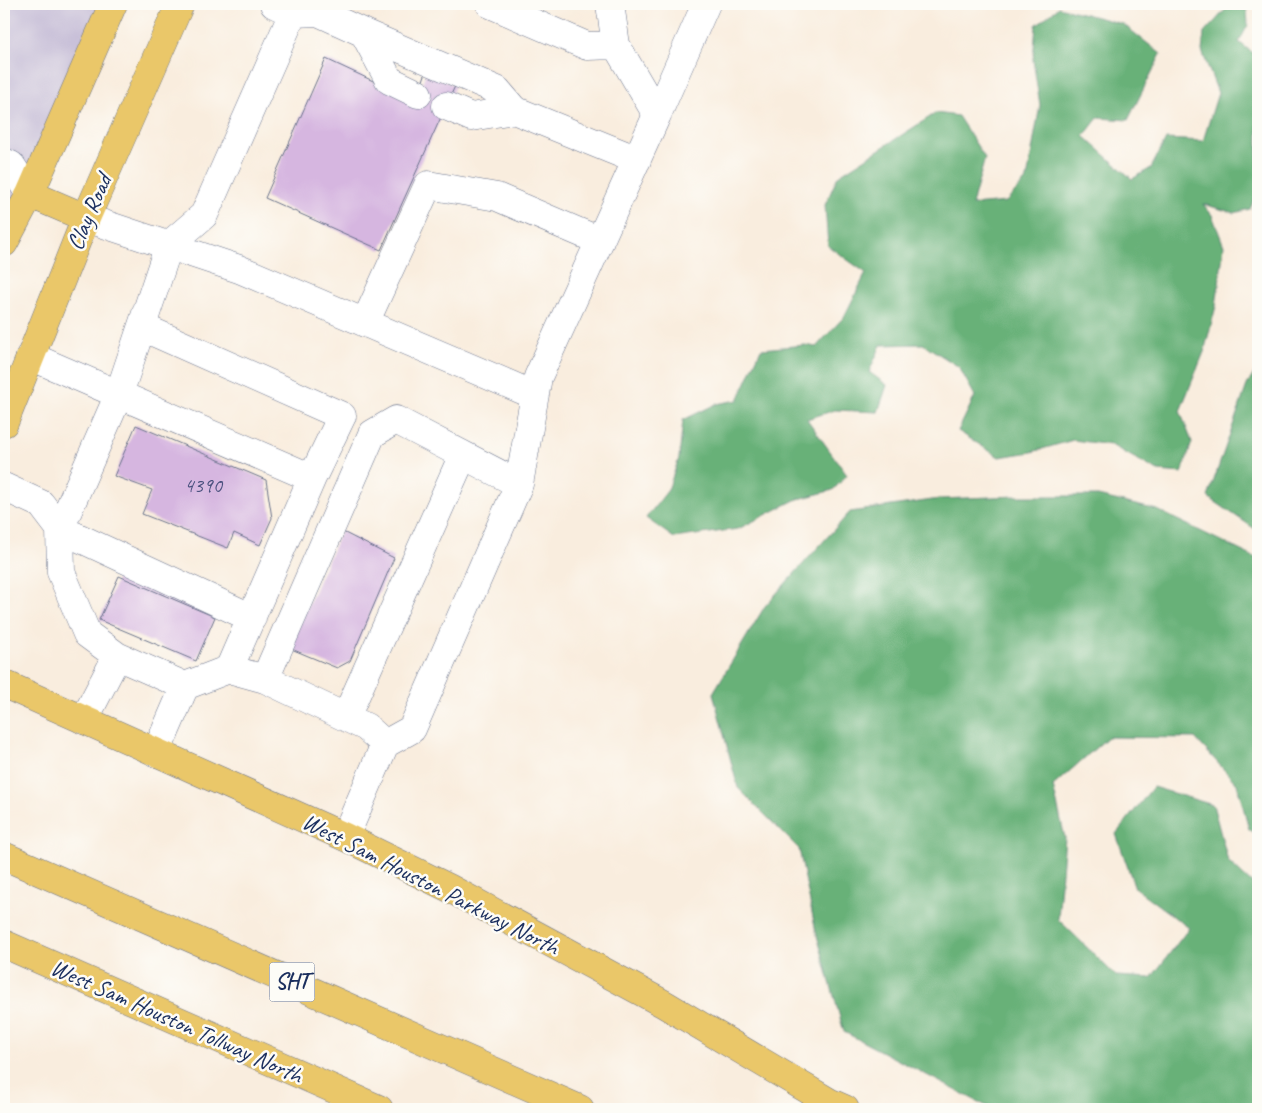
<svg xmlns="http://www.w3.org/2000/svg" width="1262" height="1113" font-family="Caveat,sans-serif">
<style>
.industrial{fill:#c8bfd8}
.forest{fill:#68b178;stroke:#42706b}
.building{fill:#d6b6e0}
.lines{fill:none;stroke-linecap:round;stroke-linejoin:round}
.minor-casing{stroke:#69728b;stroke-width:29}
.major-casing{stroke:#69728b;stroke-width:29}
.highway-casing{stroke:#69728b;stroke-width:29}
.minor{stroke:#fff;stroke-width:28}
.major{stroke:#eac769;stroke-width:28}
.highway{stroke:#eac769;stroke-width:28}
.labels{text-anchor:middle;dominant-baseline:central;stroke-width:5;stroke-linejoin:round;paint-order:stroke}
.number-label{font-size:21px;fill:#4a517e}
.shield{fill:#fdfcf7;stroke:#5f6c8c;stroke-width:1}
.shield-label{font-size:22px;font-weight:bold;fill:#1b2f5e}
.street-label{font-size:24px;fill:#1b2f5e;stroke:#fdfcf7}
</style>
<rect width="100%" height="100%" fill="#fdfcf7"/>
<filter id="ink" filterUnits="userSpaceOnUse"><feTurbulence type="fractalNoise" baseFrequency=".02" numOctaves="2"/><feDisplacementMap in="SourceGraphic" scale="10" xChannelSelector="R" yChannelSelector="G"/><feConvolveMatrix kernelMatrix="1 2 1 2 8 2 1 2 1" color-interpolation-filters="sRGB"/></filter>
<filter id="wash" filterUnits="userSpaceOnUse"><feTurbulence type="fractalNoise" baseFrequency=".0096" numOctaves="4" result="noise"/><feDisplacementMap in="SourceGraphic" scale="20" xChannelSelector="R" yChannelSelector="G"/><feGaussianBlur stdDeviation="1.12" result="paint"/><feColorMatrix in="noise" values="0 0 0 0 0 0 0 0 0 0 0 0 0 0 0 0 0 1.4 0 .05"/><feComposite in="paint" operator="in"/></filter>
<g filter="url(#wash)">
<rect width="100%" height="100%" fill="#f9edde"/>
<path class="industrial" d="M4 4H113L4 243Z"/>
<path class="forest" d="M1059 7 1123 24 1161 54 1128 120 1098 118 1084 136 1132 179 1151 168 1166 139 1203 141 1218 93 1202 51 1204 33 1227 8 1247 10 1248 25 1239 42 1254 54 1258 53V190L1250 209 1234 213 1203 204 1212 215 1224 246 1216 306 1204 352 1180 411 1192 442 1182 473 1158 471 1111 445 1073 440 1032 452 999 457 958 431 975 396 959 367 923 344 881 345 869 372 887 385 878 412 835 410 807 419 847 475 833 490 795 500 738 529 674 538 646 518 668 490 679 458 683 420 716 404 738 400 761 349 805 345 816 347 844 317 866 273 828 246 825 205 838 176 936 113 958 116 985 158 972 205 1006 202 1027 179 1040 105 1033 60 1036 25Z
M1258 367V531L1208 497 1247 385Z
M1018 496H1098L1157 510 1258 559V835L1249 829 1237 784 1195 738 1108 737 1053 786 1065 838 1058 919 1116 976 1151 978 1189 928 1135 888 1116 834 1153 787 1213 805 1228 861 1258 889V1109H1093L1089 1103 1063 1109H992L844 1032 816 932 799 849 738 788 713 693 765 606 850 512 939 499Z"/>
<g id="blocks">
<path class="building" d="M326 59 416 101 426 72 455 86 381 250 265 198Z
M136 425 266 480 272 518 260 545 234 533 228 548 142 514 152 490 114 476Z
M341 531 394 558 350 661 337 668 289 648Z
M119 576 215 617 196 661 99 620Z"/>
</g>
</g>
<g filter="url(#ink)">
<use href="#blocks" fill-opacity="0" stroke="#69728b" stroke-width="1"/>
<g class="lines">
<g class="minor-casing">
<path id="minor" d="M610 4 616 45
M293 13 318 12 364 33 389 80 418 94
M364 33 497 90 514 110
M446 106 471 117 514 110 637 160
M657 115 706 4
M4 162 11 165 30 194
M86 218 239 269 534 395
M365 323 428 185 497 197 600 241
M142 327 342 416 312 478
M30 356 312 478 229 669 265 679 366 727 385 744
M4 487 41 504 60 529 61 572 87 634 117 656
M252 618 60 529 119 394 169 245 204 215 293 13 274 4
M265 679 372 434 396 420 519 484
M346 717 463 455
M84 720 117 656 185 686
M156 753 185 686 229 669
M345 837 385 744 412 729 519 484 538 377 657 115 616 45 587 46 490 4"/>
</g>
<g class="major-casing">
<path id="major" d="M30 194 86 218
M4 243 30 194 113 4
M4 423 86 218 180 4
M4 684 345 837 449 888 664 1004 829 1102 845 1109"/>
</g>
<g class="highway-casing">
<path id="highway" d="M4 856 580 1109
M4 944 379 1109"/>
</g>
<use href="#minor" class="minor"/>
<use href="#major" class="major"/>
<use href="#highway" class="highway"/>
</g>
</g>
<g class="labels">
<g class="number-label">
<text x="203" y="485">4390</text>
</g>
<rect class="shield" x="269.5" y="962.5" width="45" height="39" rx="4"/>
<g class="shield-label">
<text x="292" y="982">SHT</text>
</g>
<g class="street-label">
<text transform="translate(89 212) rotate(-67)">Clay Road</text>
<text transform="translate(431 884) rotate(27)">West Sam Houston Parkway North</text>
<text transform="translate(177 1021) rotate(24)">West Sam Houston Tollway North</text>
</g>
</g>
<rect width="1262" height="1113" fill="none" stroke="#fdfcf7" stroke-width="20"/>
</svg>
